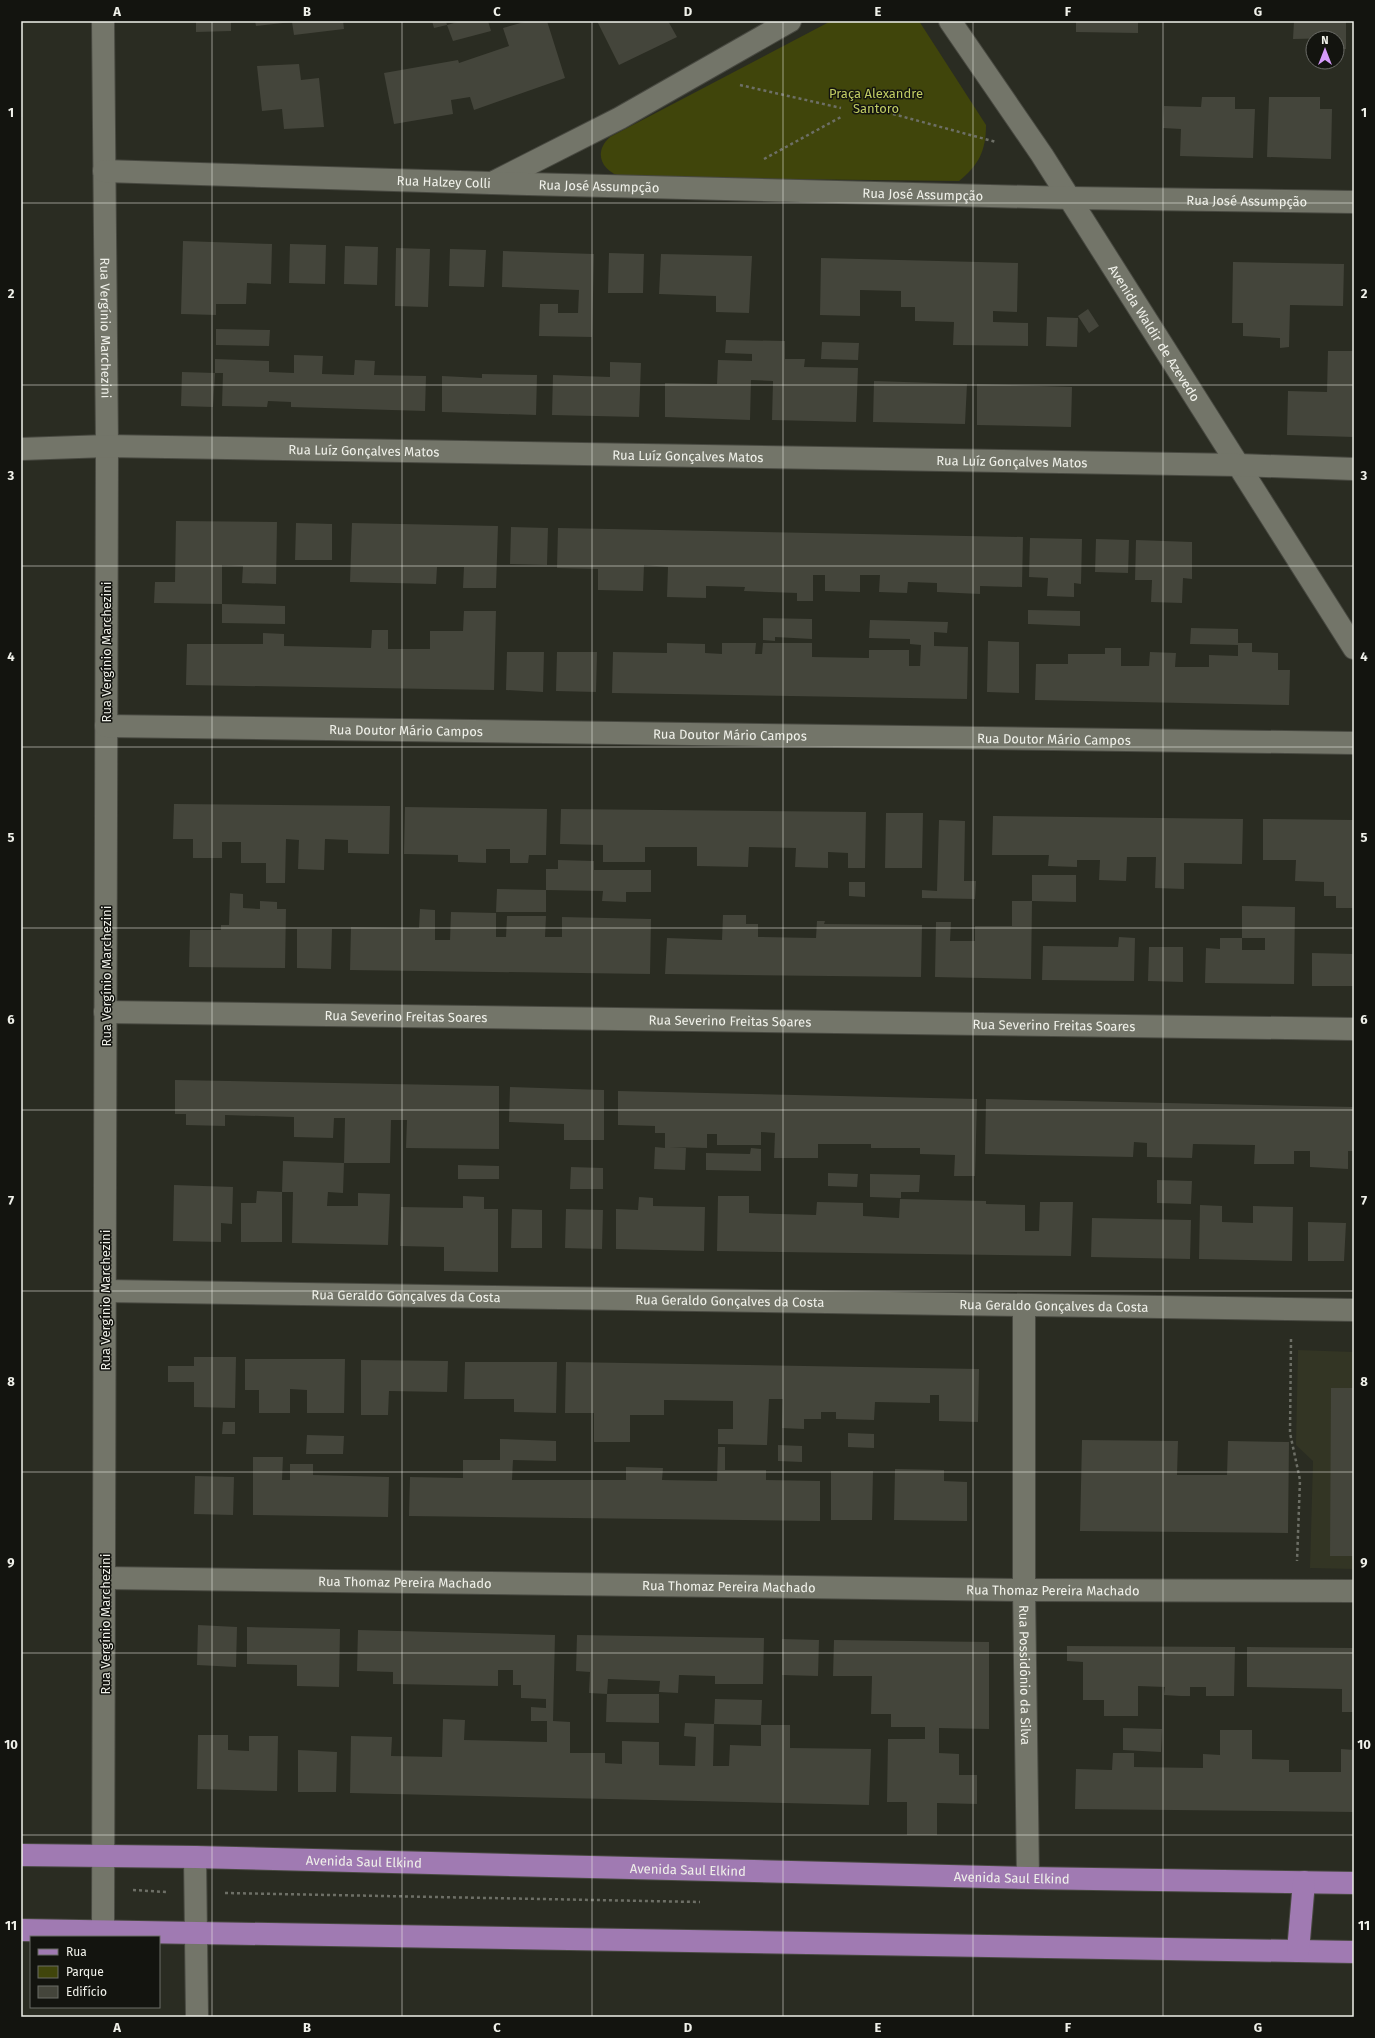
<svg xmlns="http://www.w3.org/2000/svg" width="1375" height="2038" font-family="'Fira Sans',sans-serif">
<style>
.built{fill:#333524}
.green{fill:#40450b}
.building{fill:#44453b}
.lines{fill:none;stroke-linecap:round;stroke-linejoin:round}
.minor-casing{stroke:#484941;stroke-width:24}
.major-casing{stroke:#484941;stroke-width:24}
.path{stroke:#6d6f66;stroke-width:2.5;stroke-dasharray:3 3;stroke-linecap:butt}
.minor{stroke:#737569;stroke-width:22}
.major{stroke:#a07ab2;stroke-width:22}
.grid{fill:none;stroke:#f0f1ea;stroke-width:1;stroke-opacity:0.55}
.labels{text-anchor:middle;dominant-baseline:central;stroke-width:3;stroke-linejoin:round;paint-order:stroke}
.park-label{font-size:13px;fill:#c0cb63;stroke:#13140f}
.street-label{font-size:13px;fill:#f0f1ea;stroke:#13140f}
.neatline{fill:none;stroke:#f0f1ea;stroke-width:1.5}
.grid-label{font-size:13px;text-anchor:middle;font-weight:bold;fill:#f0f1ea}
</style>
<rect width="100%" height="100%" fill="#2a2c22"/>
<path class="built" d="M1298 1350 1354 1352V1569L1310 1568 1313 1461 1296 1445Z"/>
<path class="green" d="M831 21H919L986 125C986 150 979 165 959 181L622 177C601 171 593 152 610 137Z"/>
<path class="building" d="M196 21H231V31L196 32Z
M255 21H343L344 29 294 35 292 22 256 26Z
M432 21H446L447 25 434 28Z
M461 21H488L491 31 453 41 447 25Z
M528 21H547L565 78 474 110 470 97 451 100 453 114 394 124 384 73 458 60 459 63 509 46 503 28Z
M597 21H668L677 37 619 65Z
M1076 21H1138V33L1076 32Z
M1294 21H1346V49H1337V38L1293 39Z
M299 64 301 80 319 78 324 127 284 129 282 109 262 111 257 66Z
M1202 97H1235V109H1255L1253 158 1180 156 1181 129 1163 128 1164 106 1201 107Z
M1269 97H1320V109H1332L1331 159 1267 157Z
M183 241 272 244 271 284 247 283 246 304H216V315L181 314Z
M290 244 326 245 325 284 289 283Z
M345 246 378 247 377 285 344 284Z
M396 248 430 249 428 307 395 306Z
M450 249 486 250 484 287 449 286Z
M503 251 594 254 592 337 539 336 540 304H558V313H578L579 290 502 287Z
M609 253 644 254 643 293H608Z
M661 254 752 256 749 313 716 312V296L659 294Z
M821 258 1018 263 1017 312 993 311V322L1028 323V346L953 345 954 322 915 321V307H901V291L860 290V316L820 315Z
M1233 262 1344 264 1343 306 1290 305 1289 347 1280 348V338L1243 336V323H1232Z
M1088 309 1099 326 1089 333 1078 316Z
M1047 317 1078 318 1077 347 1046 346Z
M216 329 270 330 269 346 216 345Z
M726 340 785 341V359H805L804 367 858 368 856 422 772 420 773 381 751 380 750 420 665 417V383L717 384 718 360 752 361V354L725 353Z
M822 342 859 343 858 360 821 359Z
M1328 351H1354V437L1287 435 1288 391 1327 392Z
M294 355 323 356 322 374 354 375 355 360 375 361 374 375 426 376 425 411 291 407V402L268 401 267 407 222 406 223 373H215L213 407 181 406 182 372 215 373V359L269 361V372L294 373Z
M610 362 641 363 639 417 552 415 553 375 610 377Z
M482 374 537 375 536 415 442 412V376L482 378Z
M874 381 967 384 965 424 873 422Z
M977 384 1072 387 1071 427 977 425Z
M176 521 277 522 276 584 242 583 243 566 222 565V604L285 606V624L222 623V604L154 603 155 582H175Z
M296 523 332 524V560H295Z
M352 523 498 526 496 588H463L464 567H437L436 584 350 582Z
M511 527 548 528 547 565 510 564Z
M558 528 1023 537 1022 587 980 586V594L937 592V583L908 582 907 593 879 592 880 575H860V592L825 591V575H813V601H797V593L744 591 745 587 706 586V598L667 597 668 567 644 565 643 591 598 590V569L557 568Z
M1030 538 1082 539 1081 584 1074 583V597L1047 596 1048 578 1029 577Z
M1096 539 1129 540 1128 573 1095 572Z
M1136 540 1192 542V579L1183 578 1182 603 1151 602 1152 580H1135Z
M1028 610 1080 611V626L1028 624Z
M464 611H496L494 690 186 685 187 644H263V633L284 634V646L371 648 372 630H388V649H430V631H463Z
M763 618 812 619V639L775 637V641L763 640Z
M870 620 948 622 947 633 934 632V646L968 647 967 699 612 693 613 652 667 653V643L705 644V653L722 654V643H756L755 654H762L763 643H812V657L869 658V650H909V666H920L921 645 910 644V639L869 638Z
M1191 628 1238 629V643H1252V652L1278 653V670H1290L1289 705 1035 700 1036 664H1068V654H1105V648H1121V666H1149L1150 652 1176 653 1175 667H1209V655L1238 656V645L1190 644Z
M988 641 1019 642V693L987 692Z
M507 652H544L543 692 506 690Z
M557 652H597L596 692 556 691Z
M174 804 390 806 389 854 348 853V840L325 839 324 870 298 869 299 840 286 839 285 883H266V863H241V842H222V858H193V839H173Z
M405 807 547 809 546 855H529L528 863H510V849H486V863L458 862V855L404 854Z
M561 809 866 812 865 868H848V853L828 852V868L795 867 796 848 749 847 748 867 697 866V847H645V862H603V845L560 844Z
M886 813H923L922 868H885Z
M993 816 1243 819 1242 864 1184 863V889L1155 888 1156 857H1127L1126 881 1099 880 1100 860H1077V867L1048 866 1049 855H992Z
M1263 819 1354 820V908H1336V896H1324V882L1295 881 1296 860H1263Z
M939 820 965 821 964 881H976L975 899 922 898V890L937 891Z
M558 860 594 861V870H651V892H626V902L602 901 603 891 546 890V869H558Z
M1032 875H1076V902L1032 901Z
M849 882H865V897L849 896Z
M497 889 546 890V912H496Z
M230 893 243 894V908L260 909V901L277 902V909H286L285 968 189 967 190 930H221V925H229Z
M1012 901H1032L1031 979 935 977 936 922H951L950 941H975V926H1012Z
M1242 906 1295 907 1294 984 1205 983 1206 948 1220 949V938H1242V950H1265V938H1242Z
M420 909 435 910V940H450L451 912 496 913V937H506L507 916H546L545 937H562V917L651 919 650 974 350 970 351 927 419 928Z
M723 915H746V924H758V937L816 938 817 921H825L824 924 922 925 921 977 665 974 667 938 722 940Z
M297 929H332L331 969 297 968Z
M1119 937 1135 938 1134 981 1042 980 1043 946 1118 947Z
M1149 947H1183V982L1148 981Z
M1312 953 1354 954V986H1312Z
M175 1080 499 1086V1149L406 1148 407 1120H391L390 1163H344L345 1118H334L333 1138 294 1137V1117L225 1115V1126L186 1125V1114H175Z
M510 1087 604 1090V1140H564V1124L509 1122Z
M618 1091 977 1099 975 1176H954L955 1155 920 1154V1148H871V1144H818V1158H774L775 1133 761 1132V1145H717V1134H707V1148L669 1147 686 1148 685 1170 654 1169 655 1147 665 1148V1133H655V1126L618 1125Z
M986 1099 1354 1107V1151H1348V1169L1310 1167V1151H1294V1164H1254L1255 1145 1193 1144 1192 1158 1147 1157V1143L1134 1142 1133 1157 985 1154Z
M751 1148 761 1149V1171L706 1170V1153L750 1154Z
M283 1161 344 1163 343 1193 328 1192 327 1206H358V1193L390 1194 388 1245 292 1243 293 1192H282Z
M458 1165 499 1166V1179H458Z
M571 1167 603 1168V1189H570Z
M828 1173 858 1174 857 1187 828 1186Z
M870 1174 920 1175 919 1192H901V1198L870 1197Z
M1157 1180 1192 1181 1191 1204 1157 1203Z
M174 1185 233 1187 232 1224 221 1223V1242L173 1241Z
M257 1191 282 1192V1242H241V1203H256Z
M463 1196 484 1197V1209H498V1272L444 1271V1247L400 1246 401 1207 463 1208Z
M718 1196H749V1213L816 1215 817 1202 863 1203V1216L899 1218 900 1199 986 1201V1204L1025 1205V1231H1039L1040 1202H1073L1071 1256 717 1251Z
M639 1197 653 1198V1206L705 1207 704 1251 616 1249V1209L638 1210Z
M1200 1205 1222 1206V1222L1253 1223V1206L1293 1207 1292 1261 1199 1259Z
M512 1209 542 1210V1248H511Z
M566 1209 603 1210 602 1249 565 1248Z
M1092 1218 1191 1220 1190 1259 1091 1257Z
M1308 1222 1346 1223 1344 1261H1308Z
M194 1357H236L235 1408 194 1407V1382H168V1366H194Z
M245 1359H345L344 1413H307V1390L290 1389V1413H259V1390H245Z
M361 1360 448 1361 447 1392 389 1391 388 1415H361Z
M465 1362H557L556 1413 514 1412V1399H464Z
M566 1362 979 1369 978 1422 939 1421V1395H930V1403L875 1402 874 1420 836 1419V1412H821V1419H804V1429L782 1428 783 1399H769L767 1445 718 1444V1429H733V1401L664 1400V1415H630V1442H594V1413H565Z
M1331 1388H1354V1556H1330Z
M223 1422H235V1434H222Z
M848 1433 874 1434V1448L848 1447Z
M307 1435 344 1436 343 1454H306Z
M500 1439 556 1441V1461L513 1460 512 1480H626V1467L663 1468 662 1480 717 1481 718 1447H725V1470H766V1480L820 1481V1521L409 1516 410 1477 463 1478V1460H500Z
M1082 1440 1178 1441 1177 1475H1227L1228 1441 1289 1442 1288 1533 1080 1531Z
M778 1445 802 1446V1462L778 1461Z
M253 1457H283L282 1480H290V1464H313V1475L389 1477 388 1517 253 1515Z
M895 1469 944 1470V1481L967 1482V1521L894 1520Z
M831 1471H873L872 1520H831Z
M195 1476 234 1477 233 1515 194 1514Z
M198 1625 237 1627 236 1667 197 1665Z
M247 1627 340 1629 339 1687 297 1686V1665L247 1664Z
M358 1630 555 1635 553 1721 570 1722V1753H605V1763L622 1764V1741L659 1742V1765L695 1766 696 1737 684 1736 685 1723 714 1724 713 1766H729L730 1745 761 1746V1725H790V1748L871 1749 869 1805 350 1793 351 1736 392 1737 391 1756 442 1757 443 1719 465 1720 464 1740 547 1742V1721H531V1707L546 1708V1699L521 1698V1685H513V1670H498V1686L393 1684V1672L357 1671Z
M577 1635 764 1638 763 1684H715V1676L679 1675 678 1693 659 1692 660 1681 608 1679 607 1694 589 1693 590 1672 576 1671Z
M782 1639 819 1640 818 1676 782 1675Z
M834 1640 989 1642V1729L939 1728V1753L959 1754V1775H977V1804L937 1803V1835H907V1802H887L888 1739H925V1727H891V1714H871L872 1676H833Z
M1067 1646 1235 1647 1234 1696H1206V1687H1190V1696H1181L1164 1695 1165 1687 1138 1686V1716H1104V1700H1083V1662L1067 1661Z
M1247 1647 1354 1648V1712H1342V1689L1247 1687Z
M607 1694H659V1723L606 1722Z
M715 1699 762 1700 761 1725 714 1724Z
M1123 1728 1162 1729 1161 1752 1123 1750Z
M1220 1730H1252V1759L1289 1760V1772H1341V1749L1354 1750V1812L1075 1809 1076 1769 1112 1770 1113 1753H1134V1767L1203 1768V1754L1220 1755Z
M198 1735H228V1750L249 1751V1736H278L277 1791 197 1789Z
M298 1750 337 1752 336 1792H298Z"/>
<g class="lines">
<g class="minor-casing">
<g id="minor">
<path id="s1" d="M103 21 107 446 103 1931"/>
<path id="s2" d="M950 21 1042 155 1354 648"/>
<path id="s3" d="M104 171 492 183 620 118 790 21"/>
<path id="s4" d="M492 183 1070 198 1354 202"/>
<path id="s5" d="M21 449 107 446 1239 465 1354 469"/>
<path id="s6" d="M106 726 1354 743"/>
<path id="s7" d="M105 1012 1354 1029"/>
<path id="s8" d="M105 1291 1354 1310"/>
<path id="s9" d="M1024 1305V1590L1028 1878"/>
<path id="s10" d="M105 1578 1024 1590 1354 1591"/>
<path d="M195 1857 197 2017"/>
</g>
</g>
<g class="major-casing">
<g id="major">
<path id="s11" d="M21 1855 195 1857 1028 1878 1354 1883"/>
<path d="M21 1930 1354 1952"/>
<path d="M1298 1951 1304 1882"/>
</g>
</g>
<path class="path" d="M740 85 841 108
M893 114 996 142
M764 159 841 117
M1291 1339 1290 1433 1300 1480 1297 1561
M133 1890 166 1892
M225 1893 700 1902"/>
<use href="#minor" class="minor"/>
<use href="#major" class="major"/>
</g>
<path class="grid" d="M212 21V2017M402 21V2017M592 21V2017M783 21V2017M973 21V2017M1163 21V2017M21 203H1354M21 385H1354M21 566H1354M21 747H1354M21 928H1354M21 1110H1354M21 1291H1354M21 1472H1354M21 1653H1354M21 1835H1354"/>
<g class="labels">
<g class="park-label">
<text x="876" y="93">Praça Alexandre<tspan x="876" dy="15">Santoro</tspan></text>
</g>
<g class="street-label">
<text stroke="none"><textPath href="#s3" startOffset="340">Rua Halzey Colli</textPath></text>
<text stroke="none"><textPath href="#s4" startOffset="107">Rua José Assumpção</textPath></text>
<text stroke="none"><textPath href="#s4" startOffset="431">Rua José Assumpção</textPath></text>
<text stroke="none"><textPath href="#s4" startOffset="755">Rua José Assumpção</textPath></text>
<text stroke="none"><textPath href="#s1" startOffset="307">Rua Vergínio Marchezini</textPath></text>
<text stroke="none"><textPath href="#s2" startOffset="373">Avenida Waldir de Azevedo</textPath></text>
<text stroke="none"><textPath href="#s5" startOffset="343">Rua Luíz Gonçalves Matos</textPath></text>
<text stroke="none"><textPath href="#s5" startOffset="667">Rua Luíz Gonçalves Matos</textPath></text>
<text stroke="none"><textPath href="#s5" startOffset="991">Rua Luíz Gonçalves Matos</textPath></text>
<text transform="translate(106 652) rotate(-90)">Rua Vergínio Marchezini</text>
<text stroke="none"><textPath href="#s6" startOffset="300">Rua Doutor Mário Campos</textPath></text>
<text stroke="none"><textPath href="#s6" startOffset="624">Rua Doutor Mário Campos</textPath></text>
<text stroke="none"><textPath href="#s6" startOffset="948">Rua Doutor Mário Campos</textPath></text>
<text transform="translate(106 976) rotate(-90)">Rua Vergínio Marchezini</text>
<text stroke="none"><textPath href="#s7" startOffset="301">Rua Severino Freitas Soares</textPath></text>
<text stroke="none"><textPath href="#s7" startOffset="625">Rua Severino Freitas Soares</textPath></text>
<text stroke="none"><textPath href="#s7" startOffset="949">Rua Severino Freitas Soares</textPath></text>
<text stroke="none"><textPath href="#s8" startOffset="301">Rua Geraldo Gonçalves da Costa</textPath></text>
<text transform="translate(105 1300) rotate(-90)">Rua Vergínio Marchezini</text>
<text stroke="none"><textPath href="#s8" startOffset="625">Rua Geraldo Gonçalves da Costa</textPath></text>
<text stroke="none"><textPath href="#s8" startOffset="949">Rua Geraldo Gonçalves da Costa</textPath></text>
<text stroke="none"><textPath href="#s10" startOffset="300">Rua Thomaz Pereira Machado</textPath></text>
<text stroke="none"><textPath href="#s10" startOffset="624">Rua Thomaz Pereira Machado</textPath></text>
<text stroke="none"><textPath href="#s10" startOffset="948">Rua Thomaz Pereira Machado</textPath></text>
<text transform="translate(105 1624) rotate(-90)">Rua Vergínio Marchezini</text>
<text stroke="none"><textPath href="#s9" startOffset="370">Rua Possidônio da Silva</textPath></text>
<text stroke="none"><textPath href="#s11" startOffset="343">Avenida Saul Elkind</textPath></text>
<text stroke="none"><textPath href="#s11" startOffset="667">Avenida Saul Elkind</textPath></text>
<text stroke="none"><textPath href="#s11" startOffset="991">Avenida Saul Elkind</textPath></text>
</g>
</g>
<rect width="1375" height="2038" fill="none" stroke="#13140f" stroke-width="44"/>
<rect x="30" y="1936" width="130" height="72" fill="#13140f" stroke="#6b6c67"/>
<rect x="38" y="1949" width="20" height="6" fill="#a07ab2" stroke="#6b6c67"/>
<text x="66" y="1956" font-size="12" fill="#f0f1ea">Rua</text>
<rect x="38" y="1966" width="20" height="12" fill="#40450b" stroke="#6b6c67"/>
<text x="66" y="1976" font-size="12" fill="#f0f1ea">Parque</text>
<rect x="38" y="1986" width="20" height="12" fill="#44453b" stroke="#6b6c67"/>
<text x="66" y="1996" font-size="12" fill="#f0f1ea">Edifício</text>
<g transform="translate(1325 50)"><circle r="19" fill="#13140f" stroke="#6b6c67"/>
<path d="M0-3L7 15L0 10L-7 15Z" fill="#d69bfa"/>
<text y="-6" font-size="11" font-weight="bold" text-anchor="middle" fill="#f0f1ea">N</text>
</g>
<rect x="22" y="22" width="1331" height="1994" class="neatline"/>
<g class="grid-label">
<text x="117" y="16">A</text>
<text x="307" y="16">B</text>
<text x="497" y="16">C</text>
<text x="688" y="16">D</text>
<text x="878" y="16">E</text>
<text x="1068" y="16">F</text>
<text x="1258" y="16">G</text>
<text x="11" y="117">1</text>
<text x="1364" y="117">1</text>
<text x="11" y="298">2</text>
<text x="1364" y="298">2</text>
<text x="11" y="480">3</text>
<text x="1364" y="480">3</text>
<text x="11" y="661">4</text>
<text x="1364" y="661">4</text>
<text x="11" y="842">5</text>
<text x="1364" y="842">5</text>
<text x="11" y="1024">6</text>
<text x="1364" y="1024">6</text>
<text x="11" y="1205">7</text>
<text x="1364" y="1205">7</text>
<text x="11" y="1386">8</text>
<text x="1364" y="1386">8</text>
<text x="11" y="1567">9</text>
<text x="1364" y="1567">9</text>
<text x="11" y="1749">10</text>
<text x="1364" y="1749">10</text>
<text x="11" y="1930">11</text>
<text x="1364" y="1930">11</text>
<text x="117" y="2032">A</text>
<text x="307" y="2032">B</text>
<text x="497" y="2032">C</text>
<text x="688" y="2032">D</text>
<text x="878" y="2032">E</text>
<text x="1068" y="2032">F</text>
<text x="1258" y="2032">G</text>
</g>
</svg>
